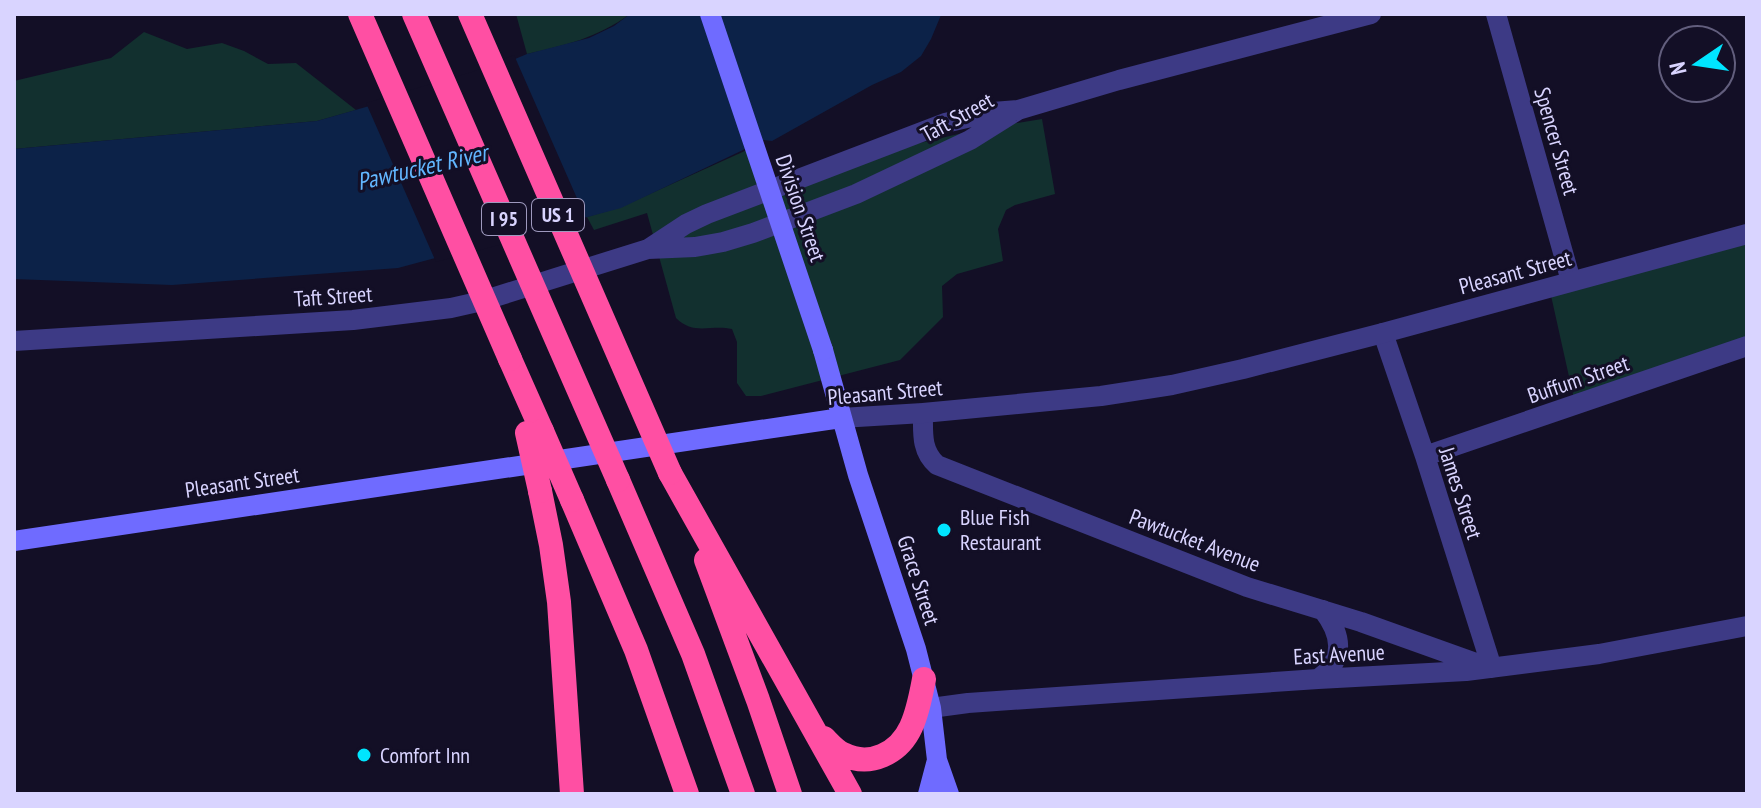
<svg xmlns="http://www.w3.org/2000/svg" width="1761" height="808" font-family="'PT Sans Narrow',sans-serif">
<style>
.green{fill:#12302f}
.water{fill:#0c2248}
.pier{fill:#130f26}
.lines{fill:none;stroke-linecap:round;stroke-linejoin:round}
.minor{stroke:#3d3a85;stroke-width:20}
.tertiary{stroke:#3d3a85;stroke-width:20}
.secondary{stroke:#6f6bff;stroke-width:20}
.motorway{stroke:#ff4fa3;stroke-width:24}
.secondary-bridge{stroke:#6f6bff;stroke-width:20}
.motorway-bridge{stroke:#ff4fa3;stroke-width:24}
.poi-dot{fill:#00e5ff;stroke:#130f26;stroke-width:3}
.labels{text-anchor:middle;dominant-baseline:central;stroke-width:6;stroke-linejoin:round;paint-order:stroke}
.shield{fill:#130f26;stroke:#9e99be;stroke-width:2}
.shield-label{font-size:20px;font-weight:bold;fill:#d9d4ff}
.street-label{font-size:22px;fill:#d9d4ff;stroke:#130f26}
.poi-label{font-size:22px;fill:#d9d4ff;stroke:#130f26;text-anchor:start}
.water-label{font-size:24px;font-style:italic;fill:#62b6ff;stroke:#130f26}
</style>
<rect width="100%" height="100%" fill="#130f26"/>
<path class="green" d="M516 14H630C597 38 566 45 527 54Z
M144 32 187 49 222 43 244 51 268 64 296 63 356 110 317 121 14 149V81L111 58Z
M1042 119 1055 194 1015 205 1006 210 998 229 1003 261 957 274 942 286 943 317 900 360 761 396H746L737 383V342L732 329C711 324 694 336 676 318L647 213 594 230 587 217 621 207 747 150 778 181 816 167 980 129Z
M1747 227V342L1574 399 1548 282Z"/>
<path class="water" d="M630 14H946L941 15 931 39 921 56 901 72 872 85 772 141 764 140 621 208 398 268 172 285 14 279V149L317 121 474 76 527 54 589 38 614 26Z"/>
<path class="pier" d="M514 55 587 221 436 262 366 103 472 72Z"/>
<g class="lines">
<path class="minor" d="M1496 14 1571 281
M1383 333 1425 456 1492 668
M923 413C923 433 921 451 937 465L1247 587 1361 622 1484 666
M1425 456 1747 346
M1318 679C1346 659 1342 635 1323 610
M931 708 968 703 1318 679 1466 671 1599 654 1747 626"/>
<path class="tertiary" d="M648 249 686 224 707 214 945 123 993 112 1018 110 1119 80 1371 14
M14 341 353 320 451 308 482 301 648 249 695 247 723 242 753 233 856 194 970 140 1018 110
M841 418 923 413 1101 396 1172 385 1243 369 1383 333 1747 234"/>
<path class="secondary" d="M823 350 858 475 916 649 931 708 937 760 949 794
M14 541 841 418
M928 794 937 760"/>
<path class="motorway" d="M510 359 542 431
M670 473 850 794
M618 480 693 654 743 794
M540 491 551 545 559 602 572 794
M572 500 636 650 687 794
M706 560 758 700 790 794
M824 738C830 744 836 751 843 754 870 768 899 753 911 727 918 712 921 695 924 679"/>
<path class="secondary-bridge" d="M710 14 823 350"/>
<path class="motorway-bridge" d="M360 14 510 359
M414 14 618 480
M470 14 670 473
M542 431 572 500
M527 433 540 491"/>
</g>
<g class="poi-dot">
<circle cx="944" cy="530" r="8"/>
<circle cx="364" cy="755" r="8"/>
</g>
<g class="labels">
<g class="shield">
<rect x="532" y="199" width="52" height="32" rx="6"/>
<rect x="482" y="203" width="44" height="32" rx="6"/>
</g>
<g class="shield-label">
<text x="558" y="215">US 1</text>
<text x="504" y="219">I 95</text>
</g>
<g class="street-label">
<text transform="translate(957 117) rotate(-29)">Taft Street</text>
<text transform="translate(1557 141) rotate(74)">Spencer Street</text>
<text transform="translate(801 208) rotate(71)">Division Street</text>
<text transform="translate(1515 272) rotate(-15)">Pleasant Street</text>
<text transform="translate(333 296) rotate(-4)">Taft Street</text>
<text transform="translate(1578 379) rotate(-19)">Buffum Street</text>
<text transform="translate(885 392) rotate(-5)">Pleasant Street</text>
<text transform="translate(242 482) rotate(-8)">Pleasant Street</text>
<text transform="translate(1461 493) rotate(72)">James Street</text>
<text transform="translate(1195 540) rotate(21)">Pawtucket Avenue</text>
<text transform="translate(919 580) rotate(72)">Grace Street</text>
<text transform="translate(1339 654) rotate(-3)">East Avenue</text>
</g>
<g class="poi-label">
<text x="960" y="517">Blue Fish<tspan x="960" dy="25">Restaurant</tspan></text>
<text x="380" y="755">Comfort Inn</text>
</g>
<g class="water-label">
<text transform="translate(422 167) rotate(-13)">Pawtucket River</text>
</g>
</g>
<rect width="1761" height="808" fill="none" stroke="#d9d4ff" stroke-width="32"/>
<g transform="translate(1697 64) rotate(257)"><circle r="38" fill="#130f26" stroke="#625e7d" stroke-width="2"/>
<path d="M0-6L14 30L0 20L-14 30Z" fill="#00e5ff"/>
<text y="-12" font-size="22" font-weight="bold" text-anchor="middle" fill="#d9d4ff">N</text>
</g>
</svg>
